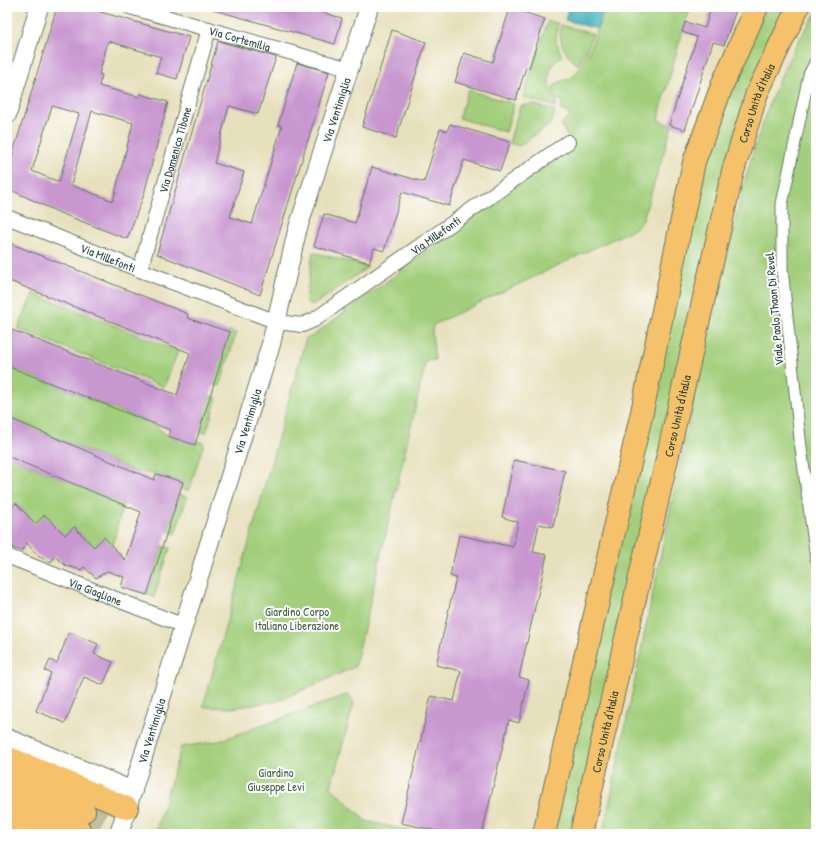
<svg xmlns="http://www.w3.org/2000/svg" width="823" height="841" font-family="'Patrick Hand',sans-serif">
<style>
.green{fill:#a3cf7c;stroke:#618658}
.water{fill:#40b0ba;stroke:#307677}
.building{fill:#c897d0;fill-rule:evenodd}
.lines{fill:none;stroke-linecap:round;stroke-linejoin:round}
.primary-tunnel{stroke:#bfbfa1;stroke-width:22;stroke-dasharray:22 11;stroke-linecap:butt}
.pedestrian-casing{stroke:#657664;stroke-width:13}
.minor-casing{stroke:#657664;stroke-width:16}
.tertiary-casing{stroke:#657664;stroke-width:20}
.primary-casing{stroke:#657664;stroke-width:24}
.pedestrian{stroke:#fff;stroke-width:11}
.minor{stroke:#fff;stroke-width:14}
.tertiary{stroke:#fff;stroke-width:18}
.primary{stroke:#f5c16b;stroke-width:22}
.labels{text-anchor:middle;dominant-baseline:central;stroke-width:4;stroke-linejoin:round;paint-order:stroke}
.street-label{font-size:12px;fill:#1f3d34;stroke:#fff}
.park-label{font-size:12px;fill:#406246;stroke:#fff}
</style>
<rect width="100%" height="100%" fill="#fff"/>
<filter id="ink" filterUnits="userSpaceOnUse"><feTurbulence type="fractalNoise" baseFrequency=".025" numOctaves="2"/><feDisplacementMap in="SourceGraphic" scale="8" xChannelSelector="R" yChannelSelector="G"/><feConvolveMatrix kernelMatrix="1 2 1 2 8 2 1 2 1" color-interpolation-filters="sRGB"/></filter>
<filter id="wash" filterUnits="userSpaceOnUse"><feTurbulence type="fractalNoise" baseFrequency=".012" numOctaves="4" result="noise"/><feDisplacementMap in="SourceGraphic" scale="16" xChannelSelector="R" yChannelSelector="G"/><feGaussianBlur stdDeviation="0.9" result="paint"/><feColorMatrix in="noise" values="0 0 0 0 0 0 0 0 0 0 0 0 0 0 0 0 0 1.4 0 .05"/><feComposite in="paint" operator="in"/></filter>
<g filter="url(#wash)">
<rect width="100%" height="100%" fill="#e7e0bc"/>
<path class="green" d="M604 7H691L682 32 658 120 672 126 642 222 634 229 433 325 432 332 435 360 426 361 355 667 277 701 233 708 203 707 306 338 311 337 572 145 561 124 570 116 568 113 560 110 563 100H557L553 92V87L561 81 571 79C590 58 596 34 604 7Z
M767 7H788L772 38 571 834H551L709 146 731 87Z
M816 13V834H603C640 658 674 482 715 307 739 207 757 99 816 13Z
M548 21 558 23 556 41 562 56C546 64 545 90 557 102L556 107 523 97Z
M561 25 593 34 586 52 578 65C565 54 558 43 561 25Z
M468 90 514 104 506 132 459 118Z
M533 104 555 111 551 124 519 146 509 143 520 106Z
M313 252 368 267 315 304 309 305 306 300Z
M33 293 178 351 164 387 18 329Z
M229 331 236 333 220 386 213 384Z
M7 366 153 424 168 436 194 444 196 441 204 443 189 491 180 488 182 482 156 474 136 472 7 417Z
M209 396 217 398 206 433 198 431Z
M7 456 123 504 112 547 104 538 91 549 89 542 74 527 62 538 45 516 33 526 31 519 16 503 7 511Z
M179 494 187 497 175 534 167 531Z
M163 546 170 548 154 597 147 595Z
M349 694 354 703 331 787 366 821 422 834H155L181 747 219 741Z"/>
<path class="water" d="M569 7H604L597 29 565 20Z"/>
<g id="blocks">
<path class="building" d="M57 7H83L189 37 177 79 156 73 161 57 108 41 99 74 102 75 99 86 139 97 140 94 168 102 144 194 127 239 60 213 7 188V173ZM52 106 79 114 59 182 32 171ZM92 111 133 123 113 201 71 185Z
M214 7H302L342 18 335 44 214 10Z
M711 7H737L724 45 713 42 685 130 669 125 697 37 682 32 685 22 705 28Z
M510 8 545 19 529 68 526 67 516 100 455 82 464 53 493 62Z
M392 30 426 42 396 138 362 127Z
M218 41 276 57 258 114 229 106 214 163 244 172 230 217 252 224 282 126 278 125 297 63 329 72 260 295 157 254Z
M450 124 510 142 500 171 464 160 449 206 402 192 384 251 374 248 369 263 314 246 324 214 355 223 372 167 424 182 440 129 447 131Z
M7 242 188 314 187 318 230 332 195 445 168 436 170 430 7 366V342L12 330 177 395 190 353 7 280Z
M7 417 154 480 156 474 183 482 147 595 121 587 124 577 107 571 96 578 84 567 81 570 65 565 55 556 51 562 38 556 27 543 22 551 7 546V511L16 503 35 524 45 515 65 535 74 527 94 547 104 537 125 560 141 512 7 456Z
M514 460 565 471 553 527 539 524 533 552 547 555 519 677 529 680 519 723 509 720 482 834H451L401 823 431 696 454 701 461 671 436 665 456 578 450 576 459 535 513 547 518 522 502 517Z
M69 632 98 644 94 654 113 662 103 685 84 677 65 723 36 711 51 673 45 671 50 660 57 663Z"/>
</g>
</g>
<g filter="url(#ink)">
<use href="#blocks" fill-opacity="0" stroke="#657664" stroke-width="1"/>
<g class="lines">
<path class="primary-tunnel" d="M84 811 125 834"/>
<g class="pedestrian-casing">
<path id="pedestrian" d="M816 61 809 75 782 204V269L801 448 816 558"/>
</g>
<g class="minor-casing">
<g id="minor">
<path id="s1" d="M130 7 349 69"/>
<path id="s2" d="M7 217 140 270 277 322 302 325 314 320 568 142"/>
<path id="s3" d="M140 270 209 29"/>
<path id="s4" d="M7 556 184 626"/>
</g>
</g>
<g class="tertiary-casing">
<g id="tertiary">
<path d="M7 115 39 7"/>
<path d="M7 738 133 791"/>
<path id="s5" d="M119 834 271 344 297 231 369 7"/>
</g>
</g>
<g class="primary-casing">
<g id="primary">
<path d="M7 757 127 808"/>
<path d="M7 777 84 811"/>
<path d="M7 797 79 829"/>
<path d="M7 816 47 834"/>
<path d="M544 834 642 412 694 162 723 83 757 7"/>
<path id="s6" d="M581 834 733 171 757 93 798 7"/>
</g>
</g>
<use href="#pedestrian" class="pedestrian"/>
<use href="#minor" class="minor"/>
<use href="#tertiary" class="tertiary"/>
<use href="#primary" class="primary"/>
</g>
</g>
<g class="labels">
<g class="street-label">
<text stroke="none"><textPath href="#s1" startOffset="114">Via Cortemilia</textPath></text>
<text stroke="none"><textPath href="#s6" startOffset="752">Corso Unità d'Italia</textPath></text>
<text stroke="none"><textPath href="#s5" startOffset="756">Via Ventimiglia</textPath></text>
<text stroke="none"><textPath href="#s3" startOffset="125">Via Domenico Tibone</textPath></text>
<text stroke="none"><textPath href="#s2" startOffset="476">Via Millefonti</textPath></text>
<text stroke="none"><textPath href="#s2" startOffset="109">Via Millefonti</textPath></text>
<text transform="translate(774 309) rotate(-95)">Viale Paolo Thaon Di Revel</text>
<text stroke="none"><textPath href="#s6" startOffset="429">Corso Unità d'Italia</textPath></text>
<text stroke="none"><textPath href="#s5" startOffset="432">Via Ventimiglia</textPath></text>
<text stroke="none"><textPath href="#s4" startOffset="95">Via Giaglione</textPath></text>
<text stroke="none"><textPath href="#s5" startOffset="108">Via Ventimiglia</textPath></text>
<text stroke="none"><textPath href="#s6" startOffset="105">Corso Unità d'Italia</textPath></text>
</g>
<g class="park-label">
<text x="297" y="611">Giardino Corpo<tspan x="297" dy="14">Italiano Liberazione</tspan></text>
<text x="276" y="772">Giardino<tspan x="276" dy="14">Giuseppe Levi</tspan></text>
</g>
</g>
<rect width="823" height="841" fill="none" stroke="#fff" stroke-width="24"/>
</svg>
